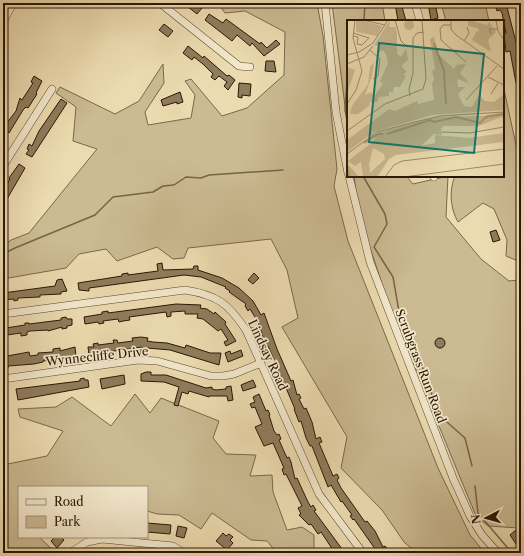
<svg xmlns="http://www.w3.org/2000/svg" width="524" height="556" font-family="'Libre Caslon Text',serif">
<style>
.green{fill:#cbba92;stroke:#7a684a}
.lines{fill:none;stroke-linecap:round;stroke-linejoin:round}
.stream{stroke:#776447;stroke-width:1.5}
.building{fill:#8f7c5c;stroke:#2a1602}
.minor-casing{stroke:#5a472e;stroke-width:8}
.minor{stroke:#f3e8cc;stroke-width:7}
.labels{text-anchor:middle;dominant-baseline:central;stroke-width:3.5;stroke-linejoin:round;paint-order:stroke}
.street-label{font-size:12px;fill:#2a1602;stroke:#f3e8cc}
.inset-river{fill:none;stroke:#aa9875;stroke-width:2}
.inset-road{fill:none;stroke:#9e8c6a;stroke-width:1}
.view{fill:#0f766e;fill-opacity:0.15;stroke:#0f766e;stroke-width:2}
.inset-edge{fill:none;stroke:#2a1602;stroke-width:2}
</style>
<rect width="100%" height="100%" fill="#ecdbb0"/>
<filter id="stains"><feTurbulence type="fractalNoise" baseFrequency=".005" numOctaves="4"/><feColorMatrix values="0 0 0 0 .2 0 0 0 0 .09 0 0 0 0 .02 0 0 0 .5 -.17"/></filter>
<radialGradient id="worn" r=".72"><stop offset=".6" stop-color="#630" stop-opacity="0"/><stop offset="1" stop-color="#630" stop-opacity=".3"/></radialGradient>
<path class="green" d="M218 3H317L323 36 337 169 334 186 348 241 438 468 470 535 485 553H417L404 542 382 510 341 468 347 437 282 327 298 318 287 270 271 239 188 248 184 258 173 259 157 247 117 261 106 249 79 254 66 268 3 279V246L11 240 29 233 97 149 73 141 76 107 56 93 60 87 115 114 139 101 163 64 164 83 145 112 148 125 191 118 195 95 185 81 191 79 222 116 247 108 284 75 285 32 245 11 225 13Z
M332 3H382L385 21H348V130Z
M441 3H485L489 21H446Z
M503 85 521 168V270L518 261 506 256 507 240 494 209 483 203 458 222C450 208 449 190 455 176H503Z
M354 176H406L413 184 448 176 446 217 481 259 509 281 518 280 521 274V530L519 528 488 526 476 516 388 302 359 214Z
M135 394 150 413 161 398 219 421 213 438 226 454 256 455 250 476 272 475 273 492 287 530 302 527 314 535V553H277L267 541 251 540 212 513 201 529 179 515 157 514 147 511V487H19V537H39L56 553 14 552V553H3V465L47 456 63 431 20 417 18 409 56 407 72 397 111 426Z"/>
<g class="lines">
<path class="stream" d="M364 21 365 3
M348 68 345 110 348 124
M363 176 385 214 387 224 374 247 393 277 401 323 418 354 439 415 465 438 472 466
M3 254 15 248 95 215 113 197 153 192 163 186 174 185 186 177 201 178 209 175 283 170
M475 486 478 513 512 553"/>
</g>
<path class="building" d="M183 3H201L199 6 202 8 197 14Z
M395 3H401L406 21H398Z
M428 3H435L438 18 431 20Z
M499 3H506L508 11 518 50 517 51 521 67V82L516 83 510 51 506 52 504 34 506 33 502 13 500 10 497 11 495 4Z
M209 14 223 23 226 19 260 44 261 42 267 48 276 40 280 44 264 56 252 43 250 46 237 35 232 41 205 20Z
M164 24 173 31 168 37 159 30Z
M188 46 203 58 204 56 227 76 229 75 235 80 228 90 224 86 227 82 219 76 215 80 211 77 213 74 203 64 194 57 192 60 183 53Z
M266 61H274L276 72 265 71Z
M34 76 42 81 36 93 37 94 28 108 26 107 23 110 9 133 3 128 16 111 20 98 22 100 33 83 31 82Z
M239 83 251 84 250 96 242 95V98L238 97Z
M180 92 183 102 177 104V102L163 106 161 100Z
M61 99 67 103 32 157 26 154 29 150 27 149 29 144 32 146 39 131Z
M19 164 25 168 7 199H6L3 203V191L10 179 9 178Z
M496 230 500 240 493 242 490 232Z
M162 263 163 270 193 269 194 266H198V270L222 278 239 288 253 301 261 315 264 313 277 349 291 381 293 380 297 395 299 394 301 398 299 399 304 409 306 408 312 422 316 439 320 437 322 442 319 443 333 476 337 474 339 478 337 480 341 488 365 522 367 521 375 531 383 547 385 546 388 549 382 553H378L354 519 353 520 350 516 352 515 342 501 341 502 331 485 328 487 312 446H310L306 438 301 421 299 422 294 409H295L268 346H266L258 322 250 309 248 311 245 306 246 304 229 292 230 291 225 288 226 287 201 277 184 275 89 288V291L79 290 78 283 122 276V274L128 273V275L158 271 157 264Z
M254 273 259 278 253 284 248 280Z
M62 279 67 291 61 292V294L40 295V297L18 298V300L14 301V299L3 300V293L55 286 57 280Z
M176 304 201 305 200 308 207 309 214 314 215 312 226 322 225 324 236 341 226 346 224 342 228 340 221 329 218 331 203 319 197 318 198 314H185V311L171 312V316L167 317 166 312 129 317 130 320 123 321 119 322 118 319 103 321 104 323 99 324 98 322 85 324 84 317 102 314V312L108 311V313Z
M66 317 67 319H72V325L67 326V328L62 329V327L48 331V330L30 331 27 332V335L21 336V333L7 335 6 328 25 325V323H29V324L61 320V318Z
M141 337 148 338 147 341 153 342 167 343 185 348 186 345 210 353H221L219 365 170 350 147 348V350L142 349V347L107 352V354L99 355H89L88 347H94L93 344 98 343V345L114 343 113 340H117L118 343 133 341 132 338Z
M435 343a5 5 0 1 1 10 0a5 5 0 1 1-10 0Z
M3 347H6L7 356 29 352 30 356 38 355V353L53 352V349L60 348V351L75 347 76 356 72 357 73 359 67 360V358L43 361V362L34 364 8 366V368L4 369Z
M241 350 243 356 228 362 225 353 230 351 231 354Z
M146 372H151V375H166L206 388 212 387V389L216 390 226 389V387L231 386 233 400 228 401 227 396H209V397L189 391 188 394 182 392 178 406 174 405 179 387 164 382 141 381V374Z
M124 375 125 384 102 389 100 379Z
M84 378 85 380H88L89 387 18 400 16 389 80 381V379Z
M253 380 256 387 243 391 241 385Z
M259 394 266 411 268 410 270 415H269L274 431 277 435 279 434 281 439 279 440 287 458 289 457 291 462 295 479 297 478 308 502 311 507 313 505 316 510 314 511 345 553H335L321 532 318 534 311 524 309 525 299 515 301 514 298 508 302 506 286 474 284 475 282 469 284 468 273 443 264 446 255 427 262 424 255 407 252 408 250 404 255 402 253 397Z
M147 523 171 525 170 534 147 532Z
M178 526 187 528 184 538 176 536Z
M516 530 521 536V540L516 544 510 535Z
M223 533 226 536 229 534 233 537 230 540 233 543 227 550 216 541Z
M55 537H61L64 540 57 548 51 541Z"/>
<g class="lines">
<g class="minor-casing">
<path id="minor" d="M160 3 239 66 250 67
M325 3 336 112 348 173
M415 3 420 21
M519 3 521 13
M3 22 13 3
M3 166 52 89
M349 176 370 262 453 478 470 516 482 535 498 553
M433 176 434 177
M3 314 185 290C217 295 228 303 246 330L319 494 363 553
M3 379 138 360 157 361 211 376H223L234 374 261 363
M70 553 87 542 102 539 173 546 184 553"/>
</g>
<use href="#minor" class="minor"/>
</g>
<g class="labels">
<g class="street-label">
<text transform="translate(268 355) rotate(65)">Lindsay Road</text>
<text transform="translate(97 356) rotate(-6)">Wynnecliffe Drive</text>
<text transform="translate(421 366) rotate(69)">Scrubgrass Run Road</text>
</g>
</g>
<g transform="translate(347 20)">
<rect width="157" height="157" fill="#ecdbb0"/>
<path d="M57 5a5 5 0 1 1 10 0a5 5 0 1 1-10 0ZM9 0H13L35 6 30 16 9 12ZM43 0 42 7H48L50 13V34L54 37 59 29 61 40 54 46 60 52 56 54 59 56 53 67H47L46 73 42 72V76L32 77 30 82H23L22 86 11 94H3L5 86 21 64 23 47 27 42 25 56 18 75 24 72 27 76 36 64 33 61 41 43 39 34 36 30 31 33 33 26 27 25ZM121 0 140 5 142 2 149 12 141 20 144 32 125 20 129 12 132 11 131 8 121 6ZM87 17 92 35 107 49 109 45 119 44 113 53 122 63 110 59 111 67H118L111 74 117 86 125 87 132 75 138 81 147 82 156 75 157 90 85 95 27 112 0 132V120L42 89 48 91 70 81 71 84 87 80 85 64 87 59 85 51 88 49 83 19ZM0 47 8 50 0 74ZM157 92V98L154 97 132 106H97L94 108 95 115 87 114 74 126 88 123V115L122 118 157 113V122L49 135 42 139 30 157H16L14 142 8 146 1 141 27 121 30 113 89 97 137 96ZM26 128 37 134 38 139 23 153 22 144ZM0 144 5 149 12 157H0Z" fill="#cbba92" fill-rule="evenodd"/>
<path class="inset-river" d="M87 23 97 51 99 84M40 114 83 100 87 102 109 97 133 103 139 97 157 94M17 123 31 114H36M0 145 2 157"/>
<path class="inset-road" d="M16 0 38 5M48 0 54 21 58 25 65 26M104 0V9L109 15 157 49M149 0 151 11 157 20M104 5H96L93 9 94 20 119 42M144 14 142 9H150M6 16 11 17 10 24 15 25 22 18 6 13M117 21 122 13 120 7M23 30 33 39 31 56 26 59M0 35 12 32 26 23 41 0M0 44 17 37 26 26M141 57 157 65M144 74 151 63M63 76 62 69 66 53V18L70 13 77 12M119 80 150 46M0 84 9 70 15 51 6 18 8 0M0 111 38 84 76 69 79 59 75 0M95 112 122 113 157 107M0 134 30 112 68 102 93 96 157 92M38 157 47 145 55 141 157 129M57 157 157 144"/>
<path class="view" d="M32 23 137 34 127 133 22 122Z"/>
<rect width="157" height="157" class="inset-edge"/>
</g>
<rect width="524" height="556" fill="none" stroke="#ecdbb0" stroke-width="16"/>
<rect x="4" y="4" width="516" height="548" fill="none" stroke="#2a1602" stroke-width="2"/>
<rect x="8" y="8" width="508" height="540" fill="none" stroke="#2a1602"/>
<rect x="18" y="486" width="130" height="52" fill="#f3e8cc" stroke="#a3947b"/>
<rect x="26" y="499" width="20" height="6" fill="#f3e8cc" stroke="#a3947b"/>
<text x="54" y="506" font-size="12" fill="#2a1602">Road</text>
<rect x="26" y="516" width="20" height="12" fill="#cbba92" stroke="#a3947b"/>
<text x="54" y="526" font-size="12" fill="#2a1602">Park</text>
<g transform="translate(486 518) rotate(264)" stroke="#f3e8cc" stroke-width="3" paint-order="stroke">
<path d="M0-3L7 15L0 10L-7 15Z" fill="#2a1602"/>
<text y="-6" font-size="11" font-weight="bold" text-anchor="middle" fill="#2a1602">N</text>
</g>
<rect width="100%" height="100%" filter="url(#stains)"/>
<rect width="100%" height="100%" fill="url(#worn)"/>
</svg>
